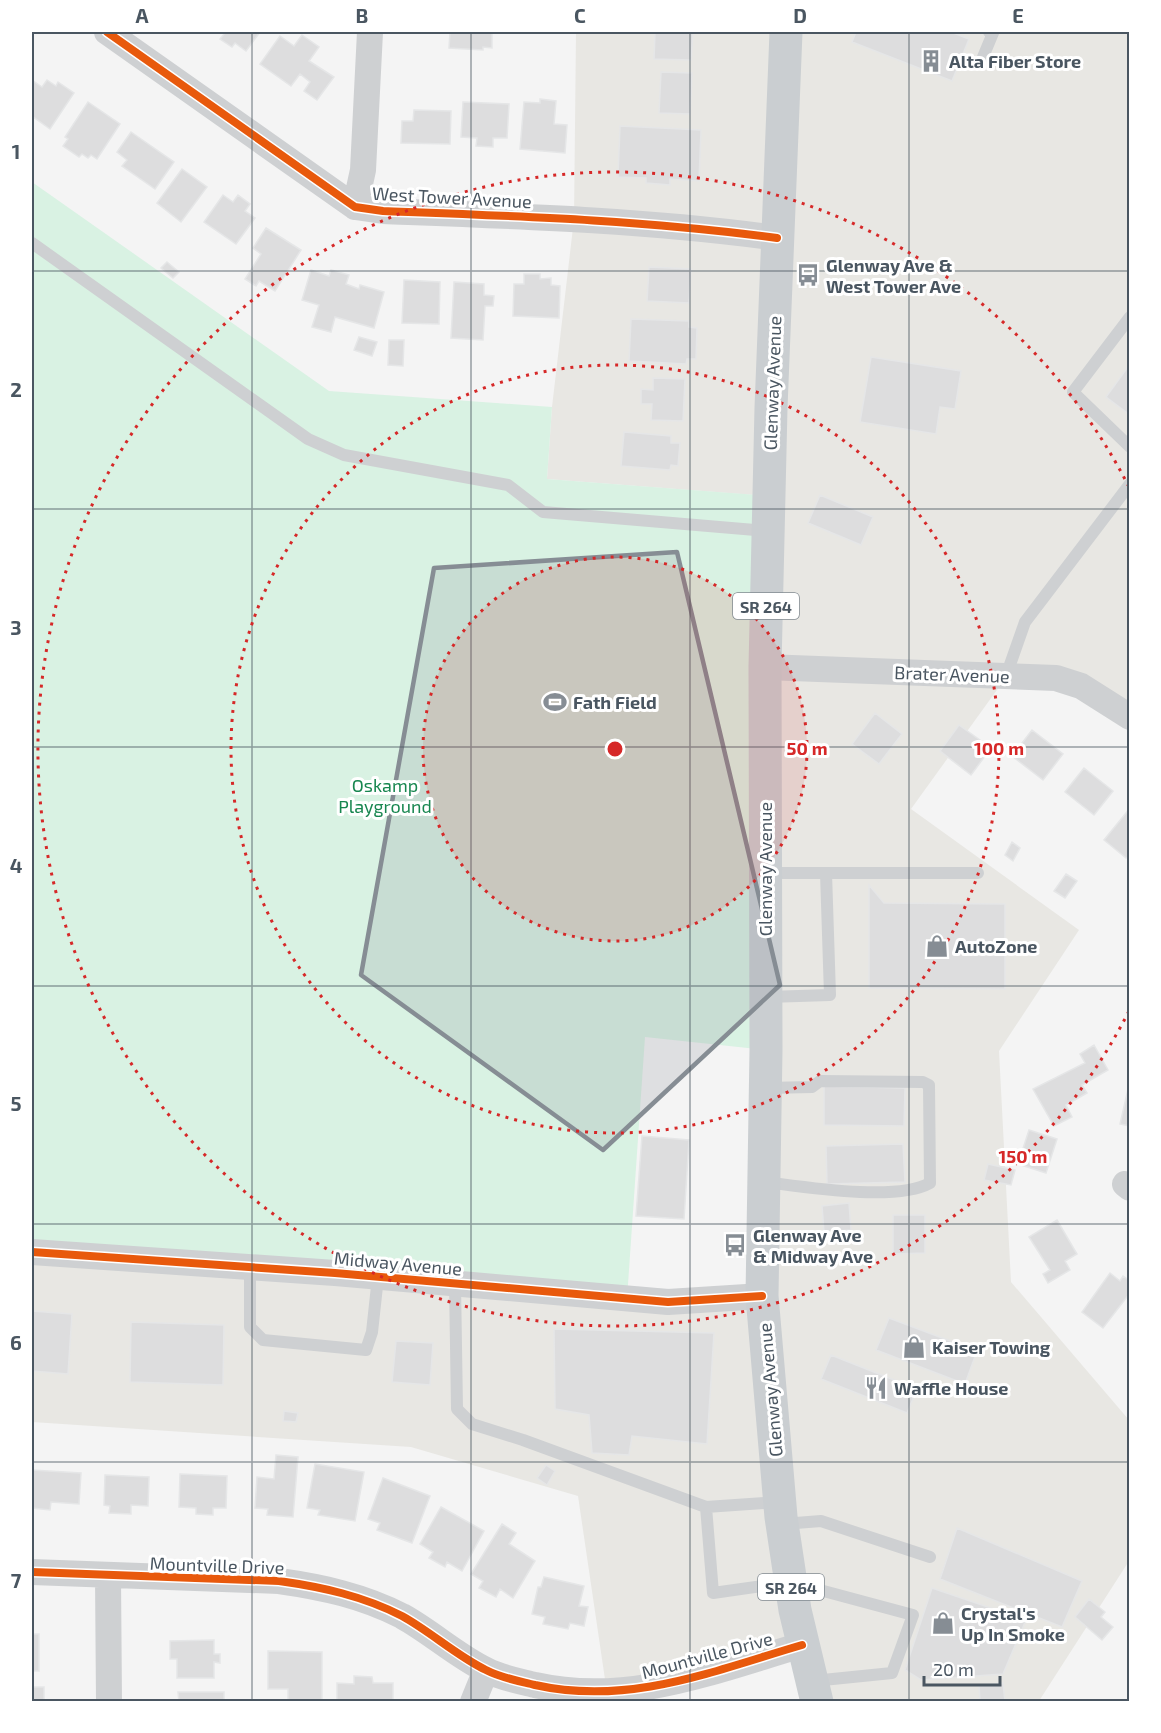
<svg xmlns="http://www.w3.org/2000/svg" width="1161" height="1733" font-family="'Exo 2',sans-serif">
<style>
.commercial{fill:#e8e7e3}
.green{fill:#d9f2e3}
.building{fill:#ddddde;stroke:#e5e6e7;stroke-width:1.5}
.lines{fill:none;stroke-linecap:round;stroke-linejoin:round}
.service{stroke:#ced0d2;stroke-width:12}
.minor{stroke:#ced0d2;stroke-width:26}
.primary{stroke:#caced1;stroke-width:33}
.cycleway-casing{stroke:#fff;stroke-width:11}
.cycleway{stroke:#e8590c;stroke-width:8}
.marked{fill:#868d94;fill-opacity:0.2;stroke:#868d94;stroke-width:4.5;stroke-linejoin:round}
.grid{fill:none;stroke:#4a5661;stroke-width:1.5;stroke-opacity:0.55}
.ring{fill:none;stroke:#d62828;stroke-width:3;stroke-dasharray:3 6}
.labels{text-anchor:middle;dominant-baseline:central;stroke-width:6;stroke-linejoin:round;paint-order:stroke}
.shield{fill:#fff;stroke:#808990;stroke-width:1.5}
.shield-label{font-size:16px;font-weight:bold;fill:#4a5661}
.poi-label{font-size:18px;font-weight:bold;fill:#4a5661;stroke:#fff;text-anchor:start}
.street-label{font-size:18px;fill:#4a5661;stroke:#fff}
.park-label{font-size:18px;fill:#17864f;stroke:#fff}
.centre{fill:#d62828;stroke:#fff;stroke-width:3}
.ring-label{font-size:18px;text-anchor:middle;font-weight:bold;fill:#d62828;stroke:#fff;stroke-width:6;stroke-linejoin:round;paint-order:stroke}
.neatline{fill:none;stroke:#4a5661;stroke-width:2}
.grid-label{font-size:20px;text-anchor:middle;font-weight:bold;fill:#4a5661}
</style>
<rect width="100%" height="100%" fill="#f4f4f4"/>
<path class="commercial" d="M576 32H1129V717L1100 696 1007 676 911 809 1079 930 999 1051 1011 1282 1129 1420V1561L1039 1701H817L802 1645 607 1693 578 1496 411 1447 32 1422V1252L762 1295 768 496 547 479 552 407 574 219Z"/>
<path class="green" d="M32 182 329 391 552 407 547 479 769 496 766 1050 645 1037 627 1299 32 1252Z"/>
<path class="building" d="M221 32H260L246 51 235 43 232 47 220 39 224 34Z
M450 32H492V48L483 47V50L449 48Z
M655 32H693L691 60 654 59Z
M856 32H951L969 39 952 81 852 42Z
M302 35 319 47 309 61 334 77 317 100 304 91 310 82 300 74 291 86 260 64 280 36 294 46Z
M661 72 692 73 690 114 659 113Z
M32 80 42 87 47 80 56 86 58 82 74 93 50 129 32 116Z
M540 99 556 101 554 124 567 125 565 153 520 149 524 102 540 103Z
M88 102 120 124 97 159 91 155 88 158 82 154 79 157 63 146 68 139 65 137Z
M463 102 509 104 507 138H493V147L476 146 477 138 461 137Z
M414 110 451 111 450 144 401 143 402 121H413Z
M620 126 701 130 699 181 670 179V185L646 183V178L618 177Z
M131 132 174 162 155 189 122 166 127 160 117 152Z
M182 169 207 187 181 222 157 203Z
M223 195 233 202 238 195 250 204 245 211 255 218 236 244 204 222Z
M266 228 301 250 275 291 259 281 256 286 245 279 261 254 253 248Z
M167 262 179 272 173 278 161 268Z
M649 267 691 269 689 303 647 301Z
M311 270 329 276 331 270 349 275 346 284 359 289 360 285 384 292 374 328 335 317 331 332 312 327 319 305 302 300Z
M524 274H540V279L551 278V285L560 286 559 318 513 316 514 284H524Z
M404 280 440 282 439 324 402 323Z
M454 282 484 284V295L494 296 493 306H485L483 340 451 338Z
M631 319 689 321V327L697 328 696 359H687L686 364 629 361Z
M359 337 377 342 372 356 354 350Z
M389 340H404L403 366 388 365Z
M871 357 961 371 955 409 940 407 936 434 860 422Z
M1130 364V415L1106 397Z
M653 378 685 379 683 421 651 420 652 404H641V389L653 390Z
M624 432 671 436V443H680L678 466 671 465 670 470 621 466Z
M820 495 873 517 861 545 808 523Z
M875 713 902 734 879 764 852 744Z
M959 725 991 748 971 775 940 751Z
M1032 730 1063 754 1043 780 1012 756Z
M1084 768 1113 791 1094 815 1065 792Z
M1130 808V857L1126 858 1104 840Z
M1012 842 1020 848 1013 861 1005 855Z
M1066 874 1077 881 1065 898 1054 891Z
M869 885 884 903 1005 904V989L869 988Z
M1094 1045 1108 1070 1082 1085 1087 1093 1066 1105 1072 1117 1054 1126 1033 1089 1085 1063 1080 1054Z
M1129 1085H1130V1126L1120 1124Z
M824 1086 905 1088 904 1126 824 1125Z
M1029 1130 1057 1139 1046 1173 1018 1164Z
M642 1136 689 1140 684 1219 636 1216Z
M903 1144 905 1182 827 1184 826 1146Z
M988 1164 1015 1170 1011 1185 984 1180Z
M849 1203 851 1230 824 1232 822 1206Z
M893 1215H925V1253L893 1254Z
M1057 1220 1077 1254 1065 1261 1070 1270 1048 1283 1043 1274 1050 1270 1029 1237Z
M1110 1273 1120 1281 1123 1276 1130 1281V1293L1103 1328 1082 1312Z
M32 1311 72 1314 68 1374 32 1371Z
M889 1318 977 1351 965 1384 876 1350Z
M131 1322 224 1325 223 1385 130 1382Z
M554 1329 714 1333 707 1444 632 1436 629 1455 592 1453 589 1415 555 1409Z
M396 1341 433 1343 430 1385 392 1382Z
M831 1355 917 1389 907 1413 821 1379Z
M284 1411 298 1413 296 1422 283 1421Z
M276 1455 298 1457 293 1517 267 1515 268 1509 255 1508 257 1477 274 1479Z
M315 1464 364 1472 355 1521 318 1515 320 1510 307 1508Z
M546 1465 555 1471 547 1485 537 1478Z
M32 1470 81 1473 79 1504 51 1502 50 1510 32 1508Z
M180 1474 227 1476 226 1508H213V1515L196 1514V1508L179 1507Z
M105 1475 149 1477 148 1506 131 1505V1514L109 1513 110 1506 104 1505Z
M383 1478 430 1496 412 1543 377 1530 380 1523 368 1519Z
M441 1507 484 1531 462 1571 447 1562 445 1567 429 1558 433 1552 420 1544Z
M502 1524 516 1533 509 1544 535 1561 513 1598 500 1589 496 1597 479 1588 483 1581 471 1574Z
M957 1528 1082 1581 1062 1627 940 1579Z
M544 1577 584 1586 579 1606 588 1607 584 1626 570 1623 568 1629 543 1624 545 1617 532 1614 538 1587H541Z
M932 1588 1026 1620 1003 1674 921 1680 905 1670Z
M1089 1599 1105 1612 1101 1617 1113 1627 1102 1640 1075 1617Z
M32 1634H39V1671H32Z
M214 1640V1654H220V1663L214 1662V1678H177V1659H170V1641Z
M268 1651 322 1652V1702H288V1689H268Z
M354 1676 372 1677 373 1683H393V1702H337V1683L354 1684Z
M1003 1683 1005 1702H980L979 1685Z
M32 1687H44V1702H32Z
M178 1692H224V1702H179Z"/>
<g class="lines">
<path class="service" d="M983 57 993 33 989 32
M32 243 308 439 344 455 508 485 543 512 767 531
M1130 317 1073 392 1130 447
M1006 676 1025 622 1130 484
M766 873H826L830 995 767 997
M826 873H978
M765 1182C805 1187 896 1202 930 1183L929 1085 923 1082 820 1081 812 1087 767 1088
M250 1267V1327L263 1340 366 1350 372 1332 378 1277
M455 1283 457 1409 472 1424 523 1440 706 1507
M778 1502 706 1507 713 1593 790 1582 913 1615 892 1673 813 1681
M783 1524 821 1521 930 1557"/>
<path class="minor" d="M107 32 355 207 383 211C515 216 646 220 777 238
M355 207 363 170 370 32
M765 667 1056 678 1081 686 1130 717
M1125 1184 1130 1188
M32 1252 335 1273 668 1302 762 1296
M32 1572 279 1581C322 1587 363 1596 402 1616 431 1632 457 1656 486 1670 501 1678 519 1681 535 1685 629 1706 713 1671 802 1645
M108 1577 109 1702
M473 1702 486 1670"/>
<path class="primary" d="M786 32 771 408 765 667 766 1050 762 1296 781 1517 795 1610 817 1702"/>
<g class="cycleway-casing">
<path id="cycleway" d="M107 32 355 207 383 211C515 216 646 220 777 238
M32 1252 335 1273 668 1302 762 1296
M32 1572 279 1581C322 1587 363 1596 402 1616 431 1632 457 1656 486 1670 501 1678 519 1681 535 1685 629 1706 713 1671 802 1645"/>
</g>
<use href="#cycleway" class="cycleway"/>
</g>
<path class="marked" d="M677 552 780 985 603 1150 361 975 434 568Z"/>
<path class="grid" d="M252 32V1702M471 32V1702M690 32V1702M909 32V1702M32 271H1130M32 509H1130M32 747H1130M32 986H1130M32 1224H1130M32 1462H1130"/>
<circle cx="615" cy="749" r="192" fill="#d62828" fill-opacity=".12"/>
<g class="ring">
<circle cx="615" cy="749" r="192"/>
<circle cx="615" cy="749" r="384"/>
<path d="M1129 1011A577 577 0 1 1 1129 487"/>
</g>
<defs>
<g id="building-bare" transform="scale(1.8)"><path d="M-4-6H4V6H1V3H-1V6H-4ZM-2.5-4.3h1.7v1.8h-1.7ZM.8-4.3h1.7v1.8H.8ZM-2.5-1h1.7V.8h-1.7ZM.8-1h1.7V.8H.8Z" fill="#868d94" stroke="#fff" stroke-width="2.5" paint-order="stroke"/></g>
<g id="bus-bare" transform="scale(1.8)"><path d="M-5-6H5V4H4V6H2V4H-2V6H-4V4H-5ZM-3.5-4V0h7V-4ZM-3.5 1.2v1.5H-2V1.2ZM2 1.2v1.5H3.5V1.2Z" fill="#868d94" stroke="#fff" stroke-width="2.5" paint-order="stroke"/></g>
<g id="stadium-bare" transform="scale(1.8)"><path d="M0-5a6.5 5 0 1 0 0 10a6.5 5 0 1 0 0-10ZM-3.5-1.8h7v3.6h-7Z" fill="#868d94" stroke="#fff" stroke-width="2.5" paint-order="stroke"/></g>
<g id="shop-bare" transform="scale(1.8)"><path d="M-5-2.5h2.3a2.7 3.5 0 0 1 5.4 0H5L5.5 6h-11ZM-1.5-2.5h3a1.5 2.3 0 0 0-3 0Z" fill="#868d94" stroke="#fff" stroke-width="2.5" paint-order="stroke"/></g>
<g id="restaurant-bare" transform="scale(1.8)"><path d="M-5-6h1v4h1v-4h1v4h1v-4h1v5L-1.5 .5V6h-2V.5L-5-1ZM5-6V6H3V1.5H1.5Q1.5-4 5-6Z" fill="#868d94" stroke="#fff" stroke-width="2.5" paint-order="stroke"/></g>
</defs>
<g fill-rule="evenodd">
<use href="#building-bare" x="931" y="61"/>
<use href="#bus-bare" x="808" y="275"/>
<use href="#stadium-bare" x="555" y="702"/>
<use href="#shop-bare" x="937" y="946"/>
<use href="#bus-bare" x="735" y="1245"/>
<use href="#shop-bare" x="914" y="1347"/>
<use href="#restaurant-bare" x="876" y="1388"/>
<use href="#shop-bare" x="943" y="1623"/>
</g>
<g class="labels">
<g class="shield">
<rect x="733" y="593" width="66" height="26" rx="4.5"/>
<rect x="758" y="1574" width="66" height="26" rx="4.5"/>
</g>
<g class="shield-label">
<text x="766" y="606">SR 264</text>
<text x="791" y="1587">SR 264</text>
</g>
<g class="poi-label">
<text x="949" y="61">Alta Fiber Store</text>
<text x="826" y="265">Glenway Ave &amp;<tspan x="826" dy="21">West Tower Ave</tspan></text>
<text x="573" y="702">Fath Field</text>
<text x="955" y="946">AutoZone</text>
<text x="753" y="1235">Glenway Ave<tspan x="753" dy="21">&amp; Midway Ave</tspan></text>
<text x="932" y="1347">Kaiser Towing</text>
<text x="894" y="1388">Waffle House</text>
<text x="961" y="1613">Crystal's<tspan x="961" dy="21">Up In Smoke</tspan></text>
</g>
<g class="street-label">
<text transform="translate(452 197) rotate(3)">West Tower Avenue</text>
<text transform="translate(772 383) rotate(-88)">Glenway Avenue</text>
<text transform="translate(952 674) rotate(2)">Brater Avenue</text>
<text transform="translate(765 869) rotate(-90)">Glenway Avenue</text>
<text transform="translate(398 1263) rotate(5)">Midway Avenue</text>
<text transform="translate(770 1390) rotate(-95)">Glenway Avenue</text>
<text transform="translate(217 1565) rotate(2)">Mountville Drive</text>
<text transform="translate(707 1655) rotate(-15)">Mountville Drive</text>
</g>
<g class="park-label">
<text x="385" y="785">Oskamp<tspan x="385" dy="21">Playground</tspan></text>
</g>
</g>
<circle cx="615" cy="749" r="9" class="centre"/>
<g class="ring-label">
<text x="807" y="755">50 m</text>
<text x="999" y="755">100 m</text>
<text x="1023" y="1163">150 m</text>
</g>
<rect width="1161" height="1733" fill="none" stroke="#ffffff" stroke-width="66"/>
<path d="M924 1676v9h76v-9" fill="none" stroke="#4a5661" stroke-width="3"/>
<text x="933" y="1676" font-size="18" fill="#4a5661" stroke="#ffffff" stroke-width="4.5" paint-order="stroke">20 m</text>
<rect x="33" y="33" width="1095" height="1667" class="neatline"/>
<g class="grid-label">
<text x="142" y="23">A</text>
<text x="362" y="23">B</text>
<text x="580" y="23">C</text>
<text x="800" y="23">D</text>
<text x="1018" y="23">E</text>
<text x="16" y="159">1</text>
<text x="16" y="397">2</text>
<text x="16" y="635">3</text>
<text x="16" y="873">4</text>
<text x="16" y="1111">5</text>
<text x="16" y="1350">6</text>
<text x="16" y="1588">7</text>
</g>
</svg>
